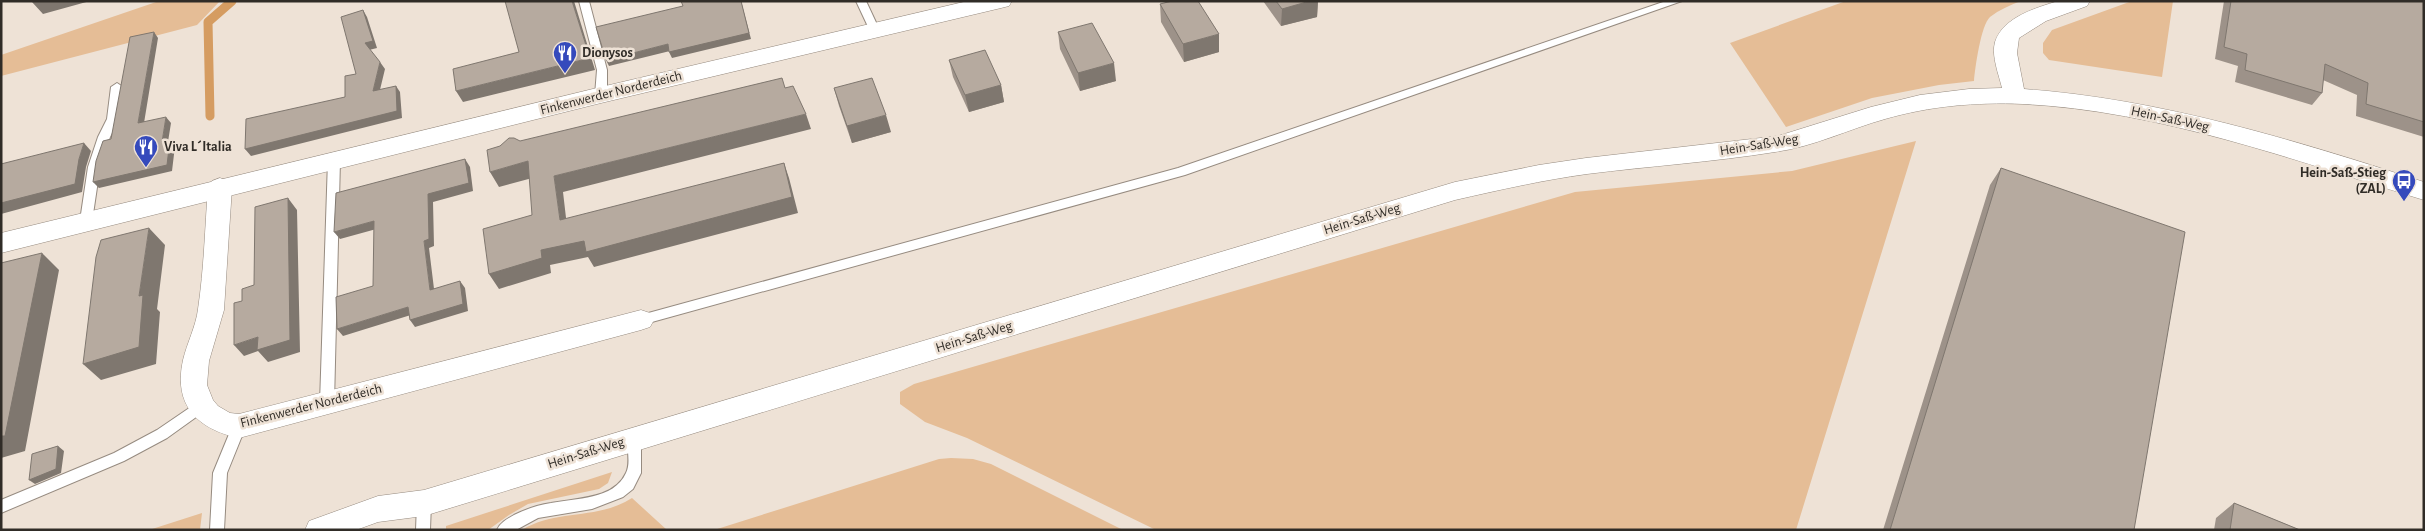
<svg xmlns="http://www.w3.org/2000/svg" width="2425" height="531" font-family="'Alegreya Sans',sans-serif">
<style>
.green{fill:#e5bd96}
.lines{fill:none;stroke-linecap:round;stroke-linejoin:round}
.stream{stroke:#d59c61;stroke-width:9}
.service-casing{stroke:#968b80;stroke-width:2}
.minor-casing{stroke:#968b80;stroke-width:1}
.tertiary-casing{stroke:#968b80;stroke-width:1}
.service{fill:#fff;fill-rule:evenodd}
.minor{fill:#fff;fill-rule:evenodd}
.tertiary{fill:#fff;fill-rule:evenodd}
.wall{fill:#9d9289}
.shaded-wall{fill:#7f776f}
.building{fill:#b6aa9f;stroke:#7f776f}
.labels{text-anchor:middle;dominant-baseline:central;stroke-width:5;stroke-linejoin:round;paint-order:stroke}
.poi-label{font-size:14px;font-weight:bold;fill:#302c27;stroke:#eee2d6;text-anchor:start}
.street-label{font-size:14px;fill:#302c27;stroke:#eee2d6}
</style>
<rect width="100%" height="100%" fill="#eee2d6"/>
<path class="green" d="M159 1H220L197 25 1 76V55Z
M1846 1H2021C2010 5 1999 10 1990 17 1981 25 1975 68 1974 81L1939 85 1872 98 1786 127 1730 43Z
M2132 1H2173L2162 77 2049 60 2043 53V43L2052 30Z
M1916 141 1796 530H1156L967 438 925 422 900 404V392L914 384 1575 192 1792 171Z
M951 458 973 459 991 464 1123 530H714L939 459Z
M612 472 608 483 599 489 528 504 509 515 488 530H446V526Z
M632 498 667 530H522C555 509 599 520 632 498Z
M202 513 200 530H149Z"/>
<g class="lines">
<path class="stream" d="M210 116 208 22 232 1"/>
<g class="service-casing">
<path id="service" d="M579 1H589L607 70V95L601 99 595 95 597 70Z
M856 1H866L880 31 879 33H871Z
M1666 1H1682L1185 175 641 325 636 324 635 320 636 316 641 315 1178 168Z
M117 83 123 87 119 119 110 137 100 167 92 221 86 226 80 221 88 167 98 137 107 119 111 87Z
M334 156 340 160 334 403 332 407 327 409 322 407 320 403 328 160Z
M201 400 206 402 208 406 206 410 167 438 124 461 1 513V500L114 453 157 430Z
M239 420 244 422 246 426 227 473 224 530H210L213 473 234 422Z
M634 433 639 435 641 439V473L633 489 623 497 592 509 538 518 516 530H497C500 523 507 519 514 515 526 509 538 505 551 503 575 498 614 500 626 473 631 463 627 450 627 439L629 435Z
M424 497 429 499 431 503 430 530H416L417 503 419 499Z"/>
</g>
<g class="minor-casing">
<path id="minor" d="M2058 1H2090L2087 6 2046 21 2019 38 2017 53 2024 89C2161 99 2294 140 2424 182V200C2293 160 2161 111 2023 104 1976 102 1930 106 1885 119 1849 129 1813 147 1775 152 1713 162 1650 166 1587 174 1543 180 1499 190 1455 200L424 516 378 522 356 530H305L309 521 378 496 424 490 1455 182 1539 165 1586 158 1778 136 1871 107 1920 95 1969 89 2002 88C1999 75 1991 56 1995 42 2003 17 2036 8 2058 1Z
M220 178 228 181 232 187 224 310 209 361 207 385 213 400 218 406 230 413 239 414 641 310 650 313 654 320 650 327 641 330 239 438C197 429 173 405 183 360 187 343 196 326 198 309 204 269 205 227 208 187L212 181Z"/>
</g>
<g class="tertiary-casing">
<path id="tertiary" d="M968 1H1012L1009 6 1001 8 601 103 1 253V233L601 87Z"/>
</g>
<use href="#service" class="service"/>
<use href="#minor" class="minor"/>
<use href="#tertiary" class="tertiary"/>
</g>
<path class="wall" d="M1263 1H1318L1317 17 1281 26Z
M2224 1H2424V137L2356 116 2357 95 2323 80 2322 93 2312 105 2235 82 2238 66 2215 59Z
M1160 4 1219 52 1184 62 1161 22Z
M1058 32 1116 81 1080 91 1060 49Z
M949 60 1001 85 1004 102 969 112 953 77Z
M834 88 891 132 852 143 839 106Z
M2001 168 2134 530H1883L1990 185Z
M2234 503 2300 530H2214L2216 518Z"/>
<path class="shaded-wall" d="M35 1H90L43 14 32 2Z
M572 1H574L595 70 463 102 456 91 590 58Z
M741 1 751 39 672 58 669 52Z
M1310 1H1318L1317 17 1281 26 1282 9Z
M363 10 367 17 377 48 369 50 365 43Z
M154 32 158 38 143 129 138 123Z
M1219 34V52L1184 62 1183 44Z
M668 44 670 51 609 66 606 60Z
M380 62 385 69 378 98 373 91Z
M1114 63 1116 81 1080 91 1078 73Z
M1001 85 1004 102 969 112 965 95Z
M396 86 400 92 402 118 251 156 245 149Z
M806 114 811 129 563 192 568 235 560 220 554 176Z
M886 115 891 132 852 143 847 126Z
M166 117 171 123 167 148 162 142Z
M170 140 175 146 172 171 99 188 93 182Z
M84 143 91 151 86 167 82 192 1 214V203L79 159Z
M465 159 470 167 473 191 433 202 434 246 429 248 435 297 430 290 424 241 428 194Z
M528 161 536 177 499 187 490 172Z
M784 163 789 178 798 213 594 267 588 257 550 265 551 273 499 289 489 274 541 250Z
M288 198 297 210 300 352 268 362 258 351 244 356 234 345 258 337Z
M374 221 380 228 340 239 334 232Z
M149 228 165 245 157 309 160 312 156 364 101 380 83 364 139 296Z
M42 253 59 270 25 451 1 458V436Z
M460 281 465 288 468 311 415 327 410 320Z
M408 307 414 314 343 336 337 329Z
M58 446 64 451 61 473 35 484 29 480Z"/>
<path class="building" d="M505 1H572L590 58 456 91 453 69 519 52Z
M681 1H741L749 33 669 52 668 44 606 60 596 27 683 6Z
M1172 1H1198L1219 34 1183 44 1160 4Z
M1276 1H1310L1282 9Z
M2231 1H2424V122L2366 104 2368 83 2325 64 2322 93 2245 70 2247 54 2224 47Z
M363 10 373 41 365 43 380 62 373 91 396 86 397 111 245 149 246 119 345 97V76L356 74 341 17Z
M1092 23 1114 63 1078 73 1058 32Z
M154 32 138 123 166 117 162 142 170 140 167 165 93 182 96 161 103 141 111 139 130 37Z
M985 50 1001 85 965 95 949 60Z
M782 78 785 88 793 86 806 114 554 176 560 220 784 163 792 197 586 252 584 241 541 250 542 258 489 274 483 229 532 215 528 161 490 172 487 150 500 146 509 138H514L520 141Z
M872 78 886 115 847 126 834 88Z
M84 143 79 159 75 184 1 203V164Z
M465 159 469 183 428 194 429 239 424 241 430 290 460 281 463 304 410 320 408 307 337 329 336 297 373 286 374 221 334 232 336 193Z
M2001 168 2185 232 2134 530H1890Z
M288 198 290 340 257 350 258 337 234 345V303L242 301V289L254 285 255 207Z
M149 228 139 296 143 295 139 347 83 364 96 257 101 240Z
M42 253 5 436H1V263Z
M58 446 56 469 29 480 32 454Z
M2234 503 2300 530H2230Z"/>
<defs>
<g id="restaurant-pin" transform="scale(1.25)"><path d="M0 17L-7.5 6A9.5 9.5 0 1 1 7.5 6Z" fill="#354abc" stroke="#eee2d6"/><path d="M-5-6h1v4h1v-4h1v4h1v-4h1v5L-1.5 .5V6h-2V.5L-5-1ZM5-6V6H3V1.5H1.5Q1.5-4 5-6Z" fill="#fff"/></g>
<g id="bus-pin" transform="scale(1.25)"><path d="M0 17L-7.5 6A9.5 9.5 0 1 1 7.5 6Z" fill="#354abc" stroke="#eee2d6"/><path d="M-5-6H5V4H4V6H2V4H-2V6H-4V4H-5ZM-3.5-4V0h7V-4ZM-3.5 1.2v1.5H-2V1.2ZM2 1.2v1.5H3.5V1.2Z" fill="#fff"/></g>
</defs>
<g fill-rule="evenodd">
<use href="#restaurant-pin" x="565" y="53"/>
<use href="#restaurant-pin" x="146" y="147"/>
<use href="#bus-pin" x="2404" y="181"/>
</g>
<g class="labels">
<g class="poi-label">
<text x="582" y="53">Dionysos</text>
<text x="164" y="147">Viva L´Italia</text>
<text x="2386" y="173" text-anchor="end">Hein-Saß-Stieg<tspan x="2386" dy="16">(ZAL)</tspan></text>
</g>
<g class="street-label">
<text transform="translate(611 93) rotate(-14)">Finkenwerder Norderdeich</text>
<text transform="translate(2170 119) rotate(12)">Hein-Saß-Weg</text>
<text transform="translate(1759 145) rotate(-9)">Hein-Saß-Weg</text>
<text transform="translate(1362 219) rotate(-17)">Hein-Saß-Weg</text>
<text transform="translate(974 337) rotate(-17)">Hein-Saß-Weg</text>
<text transform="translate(311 406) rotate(-14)">Finkenwerder Norderdeich</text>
<text transform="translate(586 453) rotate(-17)">Hein-Saß-Weg</text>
</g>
</g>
<rect width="2425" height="531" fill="none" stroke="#302c27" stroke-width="5"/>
</svg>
